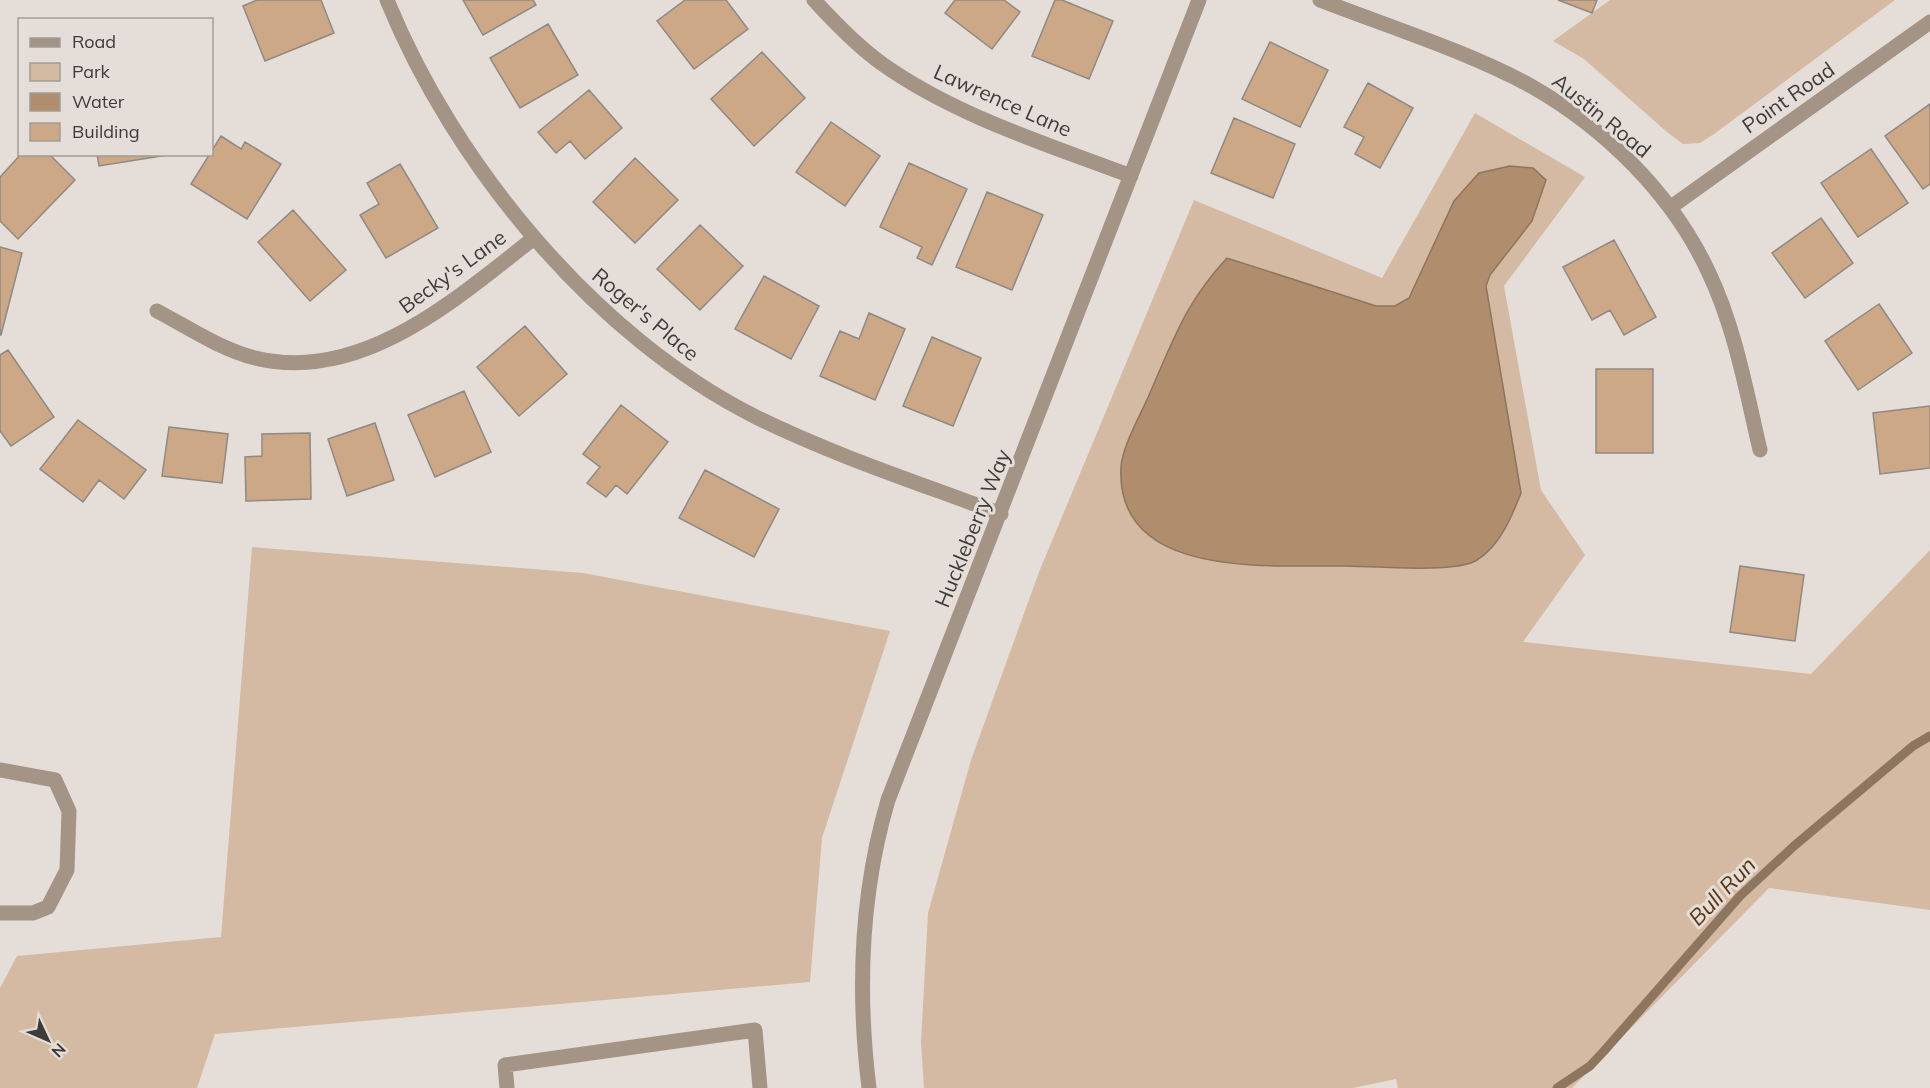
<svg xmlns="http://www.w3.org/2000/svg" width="1930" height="1088" font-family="Mulish,sans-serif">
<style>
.green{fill:#d4baa2}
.water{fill:#b08d6d;stroke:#8e755d;stroke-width:1.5}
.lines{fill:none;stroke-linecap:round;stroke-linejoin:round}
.stream{stroke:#8e755d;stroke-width:9}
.building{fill:#cca887;stroke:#908983;stroke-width:1.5}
.minor{stroke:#a49486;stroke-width:15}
.labels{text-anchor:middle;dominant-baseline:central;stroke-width:6;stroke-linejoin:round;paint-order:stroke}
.street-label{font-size:21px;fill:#3e3c39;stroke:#e5ded8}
.water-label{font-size:22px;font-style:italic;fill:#5a350e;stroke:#e5ded8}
</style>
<rect width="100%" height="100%" fill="#e5ded8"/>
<path class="green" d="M1610 0H1895L1714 134 1700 143 1683 144 1667 132 1584 59 1553 41Z
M1475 113 1585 177 1504 286 1541 490 1585 555 1523 642 1811 674 1930 550V910L1769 888 1572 1088H1398L1396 1079 1353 1088H924L921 1042 928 913 971 760 1039 572 1194 200 1382 278Z
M252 547 583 573 890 631 822 838 810 982 215 1034 197 1088H0V988L17 956 221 937Z"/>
<path class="water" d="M1510 166 1533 168 1546 180 1532 221 1490 275 1486 286 1521 493C1512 516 1500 546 1477 560 1455 574 1371 566 1342 566 1267 565 1115 579 1121 467 1122 447 1141 414 1149 395 1173 341 1185 303 1227 258L1376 306H1395L1409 298 1454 201 1479 173Z"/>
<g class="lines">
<path class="stream" d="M1557 1088 1590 1066 1604 1051 1740 896 1794 846 1913 746 1930 736"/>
</g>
<path class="building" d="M257 0H321L334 33 265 61 243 6Z
M463 0H533L536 5 483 35Z
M685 0H726L748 29 694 69 657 21Z
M955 0H1004L1020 12 992 49 945 13Z
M1055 0H1062L1113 21 1089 79 1032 56Z
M1558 0H1597L1592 13Z
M548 24 578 75 520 108 490 58Z
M1270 42 1328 70 1300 127 1242 99Z
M762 52 805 98 754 146 711 99Z
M1368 83 1413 108 1380 168 1355 154 1364 137 1344 127Z
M589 90 622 128 585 159 570 141 556 153 538 132Z
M1930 104V184L1923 189 1885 136Z
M1234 118 1295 144 1273 198 1211 173Z
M831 122 880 156 845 206 796 172Z
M221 136 241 149 245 142 281 164 247 219 191 184Z
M1871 149 1908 203 1858 237 1821 183Z
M21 154H49L75 180 18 239 0 221V177Z
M97 154H174L99 166Z
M635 158 678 200 635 243 593 202Z
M909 163 967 189 932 265 917 258 922 247 880 227Z
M400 164 438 228 386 258 360 215 379 204 367 183Z
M987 192 1043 215 1012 290 956 267Z
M293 210 346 270 310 301 258 242Z
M1821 218 1853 263 1805 298 1772 253Z
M700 225 743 266 700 310 657 269Z
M1614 240 1656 317 1624 335 1610 310 1592 320 1563 267Z
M0 247 22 253 1 335H0Z
M764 276 819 306 791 359 735 329Z
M1879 304 1912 353 1858 390 1825 341Z
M869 313 905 329 875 400 820 376 840 331 859 339Z
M525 326 567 374 519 416 477 367Z
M932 337 981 358 953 426 903 406Z
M8 350 54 417 11 446 0 431V355Z
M1596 369H1653V453H1596Z
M464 391 491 452 435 477 408 415Z
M621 405 668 442 627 494 616 485 606 497 587 483 600 467 583 454Z
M1930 406V468L1880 474 1873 413Z
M78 420 146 470 124 499 99 480 83 502 40 469Z
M375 423 394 480 347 496 328 439Z
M169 427 228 434 222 483 162 476Z
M310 433 311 499 246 501 245 457 262 456V434Z
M705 470 779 509 754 557 679 518Z
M1740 566 1804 575 1795 641 1730 632Z"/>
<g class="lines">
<path class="minor" d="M387 0C454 165 596 337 756 417 835 456 919 483 1001 514
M814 0C835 23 856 45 881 63 955 116 1047 144 1131 176
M1320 0C1387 26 1469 52 1531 86 1605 128 1672 194 1708 271 1735 327 1746 390 1760 450
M1671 207 1930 22
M157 311C189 328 220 349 255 358 362 384 457 298 534 238
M0 770 55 780 69 811 67 870 48 907 33 913H0
M507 1088 505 1065 755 1030 760 1088
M869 1088C857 990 860 895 888 800L1199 0"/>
</g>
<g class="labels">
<g class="street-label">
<text transform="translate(1788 97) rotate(-35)">Point Road</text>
<text transform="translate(1003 100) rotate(24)">Lawrence Lane</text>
<text transform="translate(1602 115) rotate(39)">Austin Road</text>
<text transform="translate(452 271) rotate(-36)">Becky's Lane</text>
<text transform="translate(646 314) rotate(40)">Roger's Place</text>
<text transform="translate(972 528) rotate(-68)">Huckleberry Way</text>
</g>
<g class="water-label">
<text transform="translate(1722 891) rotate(-46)">Bull Run</text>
</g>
</g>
<rect x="18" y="18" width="195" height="138" fill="#e5ded8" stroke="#a29d98" stroke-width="1.5"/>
<rect x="30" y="38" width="30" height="9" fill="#a49486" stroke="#a29d98" stroke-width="1.5"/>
<text x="72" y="48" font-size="18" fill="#3e3c39">Road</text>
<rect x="30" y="63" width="30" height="18" fill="#d4baa2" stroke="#a29d98" stroke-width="1.5"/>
<text x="72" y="78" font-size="18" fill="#3e3c39">Park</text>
<rect x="30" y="93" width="30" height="18" fill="#b08d6d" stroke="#a29d98" stroke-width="1.5"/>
<text x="72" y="108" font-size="18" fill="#3e3c39">Water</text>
<rect x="30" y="123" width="30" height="18" fill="#cca887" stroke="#a29d98" stroke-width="1.5"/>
<text x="72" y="138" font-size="18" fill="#3e3c39">Building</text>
<g transform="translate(48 1040) rotate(134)" stroke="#e5ded8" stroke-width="4.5" paint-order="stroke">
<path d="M0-4.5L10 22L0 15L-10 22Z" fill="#3e3c39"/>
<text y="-9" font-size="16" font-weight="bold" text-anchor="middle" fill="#3e3c39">N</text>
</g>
</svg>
